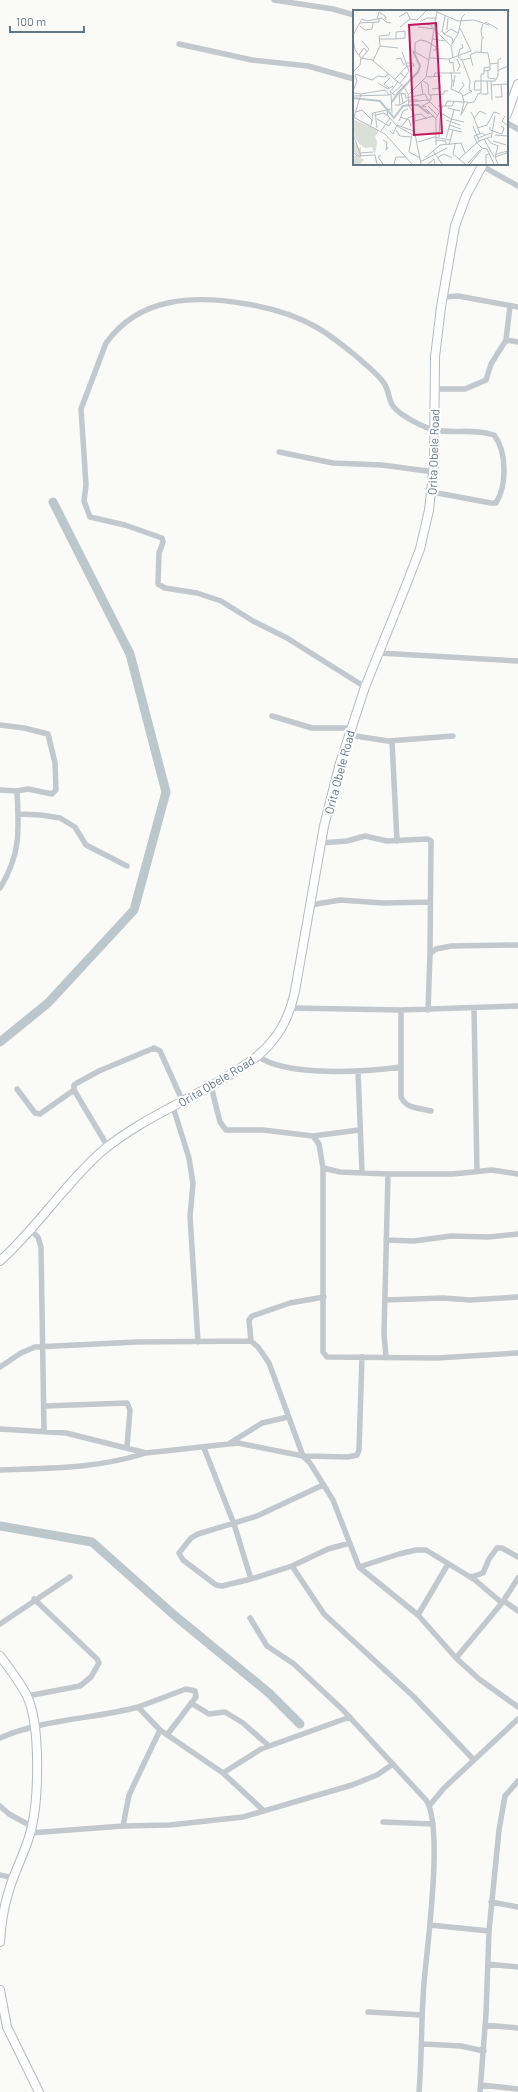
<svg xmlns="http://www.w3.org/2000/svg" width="518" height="2092" font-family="Barlow,sans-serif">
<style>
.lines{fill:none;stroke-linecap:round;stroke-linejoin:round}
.river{stroke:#bbc7cb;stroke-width:9}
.secondary-casing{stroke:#b3babf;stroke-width:10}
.minor{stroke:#c3c8cc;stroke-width:5.5}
.secondary{stroke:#fff;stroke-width:8}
.labels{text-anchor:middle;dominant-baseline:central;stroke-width:4;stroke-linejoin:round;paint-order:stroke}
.street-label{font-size:12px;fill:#657683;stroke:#fff}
.inset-river{fill:none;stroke:#bbc7cb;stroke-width:2}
.inset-road{fill:none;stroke:#b5bdc2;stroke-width:1}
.view{fill:#c2185b;fill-opacity:0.15;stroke:#c2185b;stroke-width:2}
.inset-edge{fill:none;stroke:#657683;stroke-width:2}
</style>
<rect width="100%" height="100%" fill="#fafaf8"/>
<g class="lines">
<path class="river" d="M0 1042 48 1003 134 910 166 792 130 654 53 502
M0 1526 92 1542 174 1615 269 1693 300 1724"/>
<g class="secondary-casing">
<path id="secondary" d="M507 114 518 84
M0 1261C37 1228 64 1185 101 1152 139 1120 187 1101 228 1076 245 1065 261 1056 273 1040 285 1026 291 1009 295 991L324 826 340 763 365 687 405 588 420 549 429 510 434 464 435 357 441 307 455 226 466 196 483 164
M0 1656C9 1668 20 1682 27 1696 41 1725 39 1803 30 1834 24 1855 13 1874 8 1894 3 1910 1 1926 0 1942
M0 1990 7 2027 39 2092"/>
</g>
<path class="minor" d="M274 0 333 9 354 15
M179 44 252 60 308 66 354 79
M507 123 518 129
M482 166 518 186
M443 297 458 296 518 307
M506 340 518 342
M435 389H465L486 380 491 364 506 340 510 306
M279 452 333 463 382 465 434 472
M379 653 518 661
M365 687 287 638 253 621 221 601 197 593 165 588 158 584 159 553 163 542 162 538 125 525 90 517 84 501 86 485 81 409 106 343C140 296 195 295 247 304 270 308 295 315 316 327 329 334 353 353 364 363 371 369 379 376 384 383 392 395 385 403 403 415 412 421 423 427 434 430 453 434 474 428 494 435 507 451 507 486 496 503H491L432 492
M272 716 312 728H350
M0 725 24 728 48 734 55 763 56 790 52 794 28 789 17 791 0 790
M349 735 388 741 453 736
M392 741 397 841
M18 814 41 815 60 818 75 827 86 845 127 866
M321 843 347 841 365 836 387 841 427 839 431 841 430 954
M0 888C21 854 19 830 17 791
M311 905 340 900 383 903 430 902
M291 1008 401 1010 518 1006
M474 1008 477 1172
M401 1010V1097C406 1109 420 1108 431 1111
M428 1010 430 954 436 949 451 946 518 945
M258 1056C285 1077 366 1072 400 1067
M358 1071 362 1172
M211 1086 220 1122 226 1130H263L313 1136 319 1144 323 1168V1352L327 1357 437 1358 518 1353
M17 1089 35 1113 40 1114 74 1090
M173 1107 189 1158 193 1184 190 1216 198 1342
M313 1136 359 1130
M108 1147 74 1090V1085L77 1083 99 1071 154 1048 160 1051 183 1102
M323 1168 340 1172 388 1174H453L492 1170 518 1174
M30 1230 38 1237 41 1247 44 1431
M386 1240 414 1241 451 1236 489 1237 518 1234
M385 1300 443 1298 470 1300 518 1297
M251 1341 249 1320 252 1316 290 1303 324 1297
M386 1357 384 1334 388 1174
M0 1367 21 1353 35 1347 137 1342 251 1341 258 1347 269 1363 303 1456 348 1457 357 1455 359 1450 362 1357
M45 1406 127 1403 130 1410 127 1447
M0 1429 66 1433 146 1453 238 1443 303 1456 310 1463 333 1500 359 1567 418 1615 456 1658 479 1679 518 1707
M230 1443 262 1423 288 1417
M204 1448 234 1524 251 1579 292 1566 328 1549 350 1543
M0 1470C53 1468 95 1469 146 1453
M292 1566 324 1614 413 1696 474 1760
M359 1567 399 1554 416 1550H426L475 1580 502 1603
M471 1577 483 1573 489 1559 497 1548H502L518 1557
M251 1579 222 1586 216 1585 183 1560 179 1553 191 1538 198 1534 257 1516 323 1485
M504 1601 518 1611
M418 1615 448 1564
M250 1618 267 1646 294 1664 343 1710 426 1800C444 1826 427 1947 424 1983 421 2019 422 2056 419 2092
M0 1624 70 1577
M456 1658 502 1603 518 1578
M27 1696 80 1686 91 1677 99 1663 97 1659 34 1599
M191 1703 209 1714 225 1712 243 1723 269 1746
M138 1707 186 1689 195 1691 196 1697 167 1735
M0 1738C43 1719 93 1719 138 1707L160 1730 223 1773 264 1811
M223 1773 261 1749 350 1717
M430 1805 444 1788 518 1719
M0 1806 9 1814 31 1826
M383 1822 433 1824
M123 1826 129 1795 160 1730
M30 1833 123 1826 170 1825 243 1817 352 1785 377 1775 393 1764
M0 1875 13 1878
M491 1902 518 1907
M430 1925 489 1931
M488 1964 518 1967
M368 2012 422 2015
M485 2025 518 2028
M423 2044 461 2046 484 2051
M481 2085 518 2089
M480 2092 486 2014 489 1931 499 1830 505 1796 518 1781"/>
<use href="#secondary" class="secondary"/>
</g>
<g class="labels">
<g class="street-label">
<text transform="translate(433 452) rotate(-88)">Orita Obele Road</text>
<text transform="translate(339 772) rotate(-75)">Orita Obele Road</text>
<text transform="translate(216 1081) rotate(-31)">Orita Obele Road</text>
</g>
</g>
<g transform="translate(353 10)">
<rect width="155" height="155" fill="#fafaf8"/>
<path d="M0 109 26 120 22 126 24 132 22 145 19 137 12 138 5 133 1 124ZM0 130 6 138 8 136V148L11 150 7 154H0V146H4L0 141Z" fill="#dadfd7"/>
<path class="inset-river" d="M0 88 27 91 41 108 50 96 58 95H65L76 104M39 92 45 83 65 62 67 56 60 41"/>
<path class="inset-road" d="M84 2 105 11 121 10 136 15M46 7 54 2 57 9M24 9 26 2 32 6 33 10M67 12 74 8H84M7 13 26 12V9M69 14 79 15V18M130 14 128 20 129 27 131 28M131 14 133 12 145 19M7 16 12 20 19 19 20 13M47 17 57 9 64 10 73 1M65 17 82 19M107 18 118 41M82 20 97 35M94 20 95 8M89 21 91 24 98 19 105 23M89 22 92 6M91 24 99 28 100 33M0 25 9 9 14 11 29 8 33 12 38 13M0 28 2 40 8 48 19 50 51 77 55 84M27 29H43L52 28V21L43 22V29M80 29 92 31M9 31 16 39 9 48M27 36 45 38M49 42 56 61 52 67M128 42 129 28M6 45 11 38 14 42M105 47 107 39 110 38 109 34M105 47 109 50 118 48M77 48 96 49 118 41M100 48 98 35 105 24 109 7 112 4M43 49 48 48 50 54H53M96 49 97 53 100 52 101 62M104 49 107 56 104 61M76 50 62 42V33L67 30 73 31 83 37V40H80M109 50 117 71 116 80 119 81 110 86M20 51 27 36 26 26 36 25 37 22M53 53H60L61 56H54M120 56 117 45 123 42 135 43 137 54M131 61 137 60V54L145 53M135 61V68L143 69M144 61 155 56M98 62 99 71H102M2 64 19 70 25 66 32 67 36 64M74 67 89 66M81 67 82 63H108M0 69V62L7 55 8 48M42 69 54 56M70 71 75 74 76 85 91 84V81H95M99 71 98 79 109 84 111 92H115L108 105M138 71 139 90M68 72 70 85M25 73 35 79 40 76M47 73 52 67 47 63M138 75 155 74M100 77 102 65M36 78 31 74 37 68M79 79 87 78 86 66M128 80H121L122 71H142L145 66V50L148 48M0 81 4 71 2 65M0 83 8 84 1 107M40 83 49 75M48 83 50 93 52 92M105 83 111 75 109 72M8 84 32 80 36 85 38 84 39 103M52 84 53 88 72 84 75 90H78V85M128 84H135L134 71M42 85 37 82 45 72M0 86 36 85M142 87H149L148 74M55 92 75 90 88 103M115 93 121 92 125 84 128 83V64H131V58L137 57M42 95H47L46 83 53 84M47 95 55 90H65M75 96 85 106M85 96H99L101 91M92 96 94 91 111 92M73 97 69 96 77 92M95 98 107 101M73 99 83 109V135M34 100 35 106 44 116 62 126M3 102 9 100 20 111M22 102 24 118M118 102 121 108 127 101 133 104M88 103 98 109 111 112M23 105 31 103 35 106M108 105 111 92M152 106 149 111 155 116M0 107 32 124 59 154M47 107 56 110 58 116M83 108 90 96M121 108 127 124M24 109 36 116 38 112M93 110 107 115M46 111 50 101 55 99M62 111 81 106M18 115 20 103 38 99M96 115 108 119M49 116 55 108 62 105 68 104 74 109M120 116 126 131M137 117V120L149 124 151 118 148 116M124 118 134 115 141 102 147 104M95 119 109 122M43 120 47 126 58 127M28 121 37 108M37 121 40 124 44 115 61 121M0 124 8 146M59 124 56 142 67 148M142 125 155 126M86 127 87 108 90 104M93 128 101 100M125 128 138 123M134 128 138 133 145 136 142 147 145 154M138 128 142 106M131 129 141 147M30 130 34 132 33 140 35 137M83 130 93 131V135M140 131 153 135M65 132 81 127 97 130M124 133 129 138 134 139 141 154M124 133 121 126 129 123 132 125M102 134 100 144 112 154M96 135 100 120M80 141 89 154M0 142 4 146 22 145 24 154M7 143 20 142M143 144 155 141M28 145 25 147 30 154M73 147 87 135 108 133 112 143M142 147 154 143 155 138M84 148 91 144 99 148M106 149 126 131 137 127M67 152 94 138M115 153 127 140M41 154 43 147H52M68 154 61 119 62 105 56 96 55 85 73 67 84 1M75 154 81 149 82 154M117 154 129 139M133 154V145L136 144"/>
<path class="view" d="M83 13 89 123 61 125 56 15Z"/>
<rect width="155" height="155" class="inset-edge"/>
</g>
<path d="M10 26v6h74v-6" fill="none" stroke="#657683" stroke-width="2"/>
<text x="16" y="26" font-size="12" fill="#657683" stroke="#ffffff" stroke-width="3" paint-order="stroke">100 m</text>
</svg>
